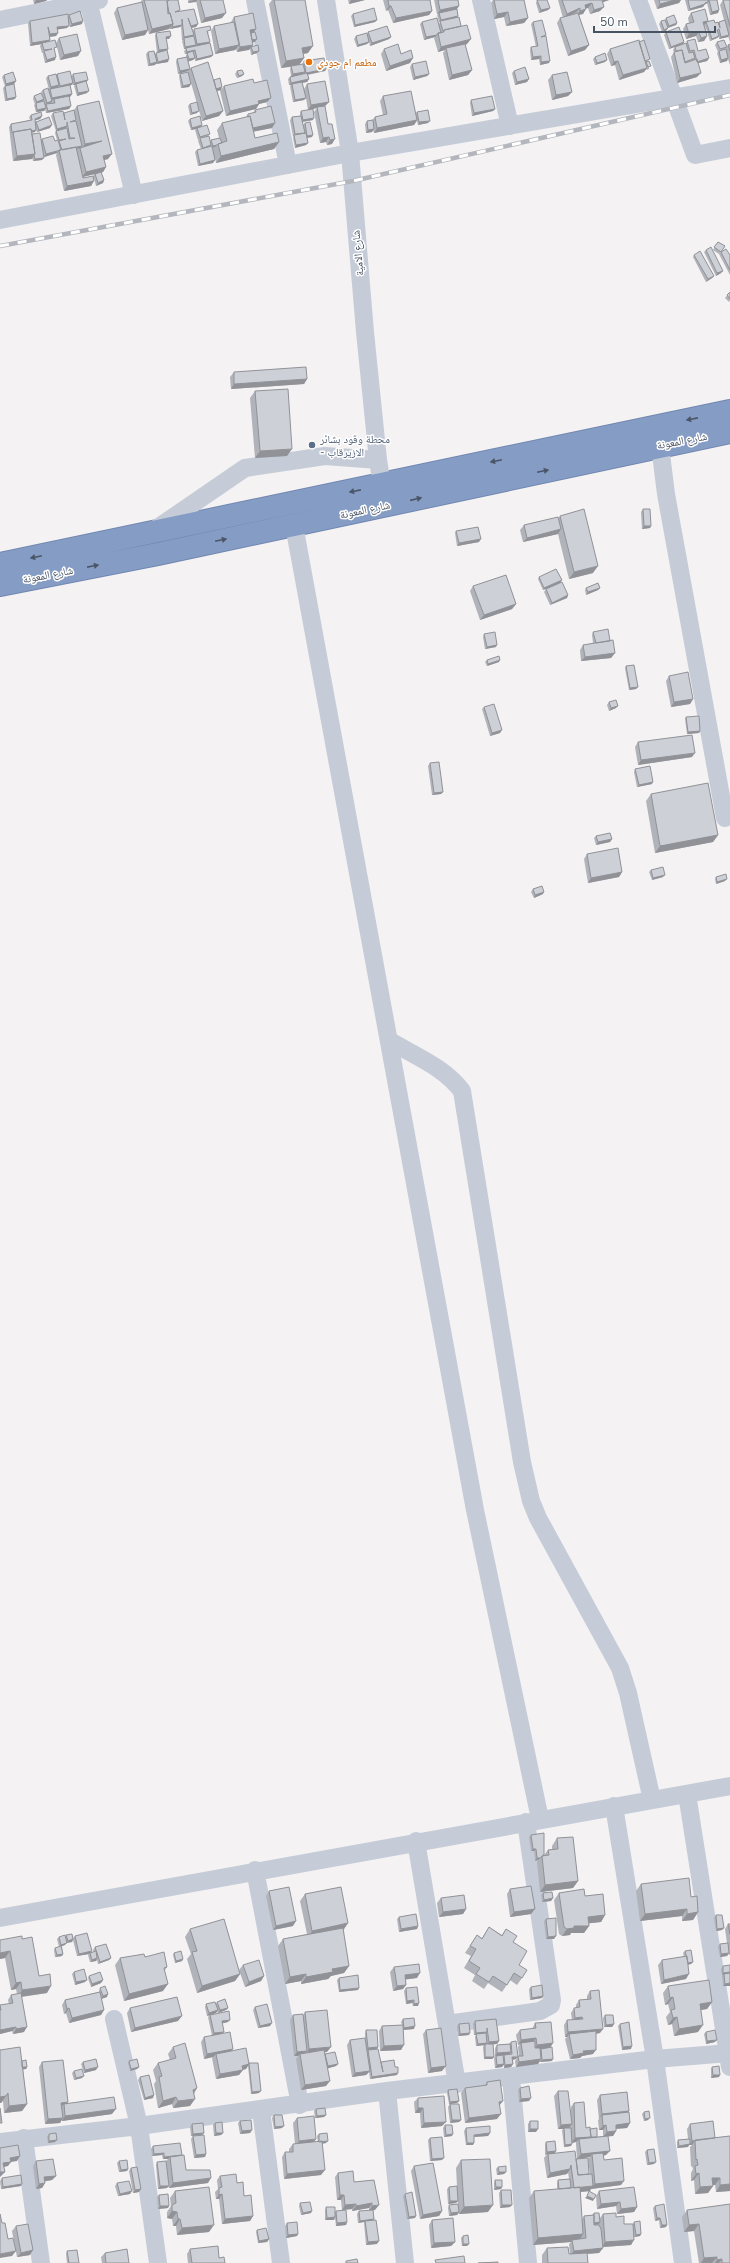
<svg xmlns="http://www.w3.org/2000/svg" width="730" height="2263" font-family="'Nunito Sans','Noto Naskh Arabic',sans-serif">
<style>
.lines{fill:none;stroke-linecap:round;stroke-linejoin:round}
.highway-casing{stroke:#7087b1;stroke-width:24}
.minor{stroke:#c5ccd8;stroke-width:18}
.highway{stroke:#859dc5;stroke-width:22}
.rail-casing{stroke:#b3b6bd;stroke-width:4.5}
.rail{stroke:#fff;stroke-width:3;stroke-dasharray:9;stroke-linecap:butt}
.wall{fill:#b1b3ba;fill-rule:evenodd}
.shaded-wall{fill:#909297}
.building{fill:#ced0d8;stroke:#909297}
.oneway{fill:#4a5667}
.food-dot{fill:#e8710a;stroke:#fff;stroke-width:1.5}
.service-dot{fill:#5c6f8a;stroke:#fff;stroke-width:1.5}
.labels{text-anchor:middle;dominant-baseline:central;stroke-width:3;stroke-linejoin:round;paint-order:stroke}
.food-label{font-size:11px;fill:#c56008;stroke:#fff;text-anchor:start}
.street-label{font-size:11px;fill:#475262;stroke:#fff}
.service-label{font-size:11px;fill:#4e5e75;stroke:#fff;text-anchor:start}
</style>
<rect width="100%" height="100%" fill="#f4f2f2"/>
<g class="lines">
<g class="highway-casing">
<path id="highway" d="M0 564 730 411
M0 585 158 554 730 432"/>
</g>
<path class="minor" d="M88 0 134 195
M255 0 288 165
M326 0 350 153 365 332 378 460 384 497
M481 0 510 126
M638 0 695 155 730 148
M0 20 99 0
M0 220 350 153 730 88
M660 446 666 494 725 818
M294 525 475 1510 540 1819
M156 529 245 468 325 456 378 460
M390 1041C415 1056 444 1067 462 1091L522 1462 531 1501 538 1518 620 1668 628 1693 652 1800
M687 1794 730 2067
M614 1806 655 2059 683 2263
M416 1841 457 2084
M255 1870 300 2105
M0 1918 730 1786
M114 2019 139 2126 158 2263
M447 2024 540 2011 551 2005 552 2000 526 1822
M511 2077 528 2263
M387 2091 405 2263
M261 2110 281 2263
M24 2138 41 2263
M0 2142 139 2126 387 2091 655 2059 730 2053"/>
<use href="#highway" class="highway"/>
<g class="rail-casing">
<path id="rail" d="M0 246 353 181 730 95"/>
</g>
<use href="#rail" class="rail"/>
</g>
<path class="wall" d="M33 0H47L46 1 34 4Z
M142 0H167V1H168V0H178L179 11 198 24 196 27 192 28 193 31 194 29 209 32 208 33 210 42 209 43 213 55 211 57 195 61V58L193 60 188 61 190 69 191 68 214 80 221 90 217 91 223 111 219 116 202 121 189 76 191 84 189 87 181 88 179 76 180 74 188 72V71L178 74 176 62 177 59 186 57V55L187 54H185L184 51 186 49H184L182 41 183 40H182L181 27 170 29V28L169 29 149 34 148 30 145 35 122 40 114 13 117 8 140 3Z
M188 0H223L222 18 201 23 196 1 188 3Z
M272 0H305L308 53 303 54 304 58 299 65 302 64 304 61 326 69 325 71 308 75 309 79 307 82 302 83 305 97 304 89 307 84 329 102 325 106 332 144 327 145 326 142 320 143 314 112 317 108 308 110 306 98 304 100 293 102 290 86 291 85H289L288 79 291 76 290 69 291 67 281 68 269 4Z
M348 0H365L349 4Z
M383 0H430L432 11 429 15 393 23 388 10 386 11Z
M434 0H458L459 6 457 9V17L467 44 465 45 472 70 468 75 449 80 443 53 445 50 438 52 434 38 435 37 424 40 420 24 422 22 439 24 440 22H439L437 15 438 14H437Z
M493 0H524L528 18 524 23 506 26 504 17 494 19 491 3Z
M537 0 550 8 548 10 539 13 536 3Z
M558 0H609L602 2 600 11 590 14 588 8H586L583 14 579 15 589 45 585 50 568 56 557 23 560 18H563Z
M654 0H681L679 3 657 9Z
M685 0H717L719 10 718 13 710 15 707 3 705 4 703 7 688 11Z
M723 0H730V42L728 36V37L719 39V37L717 38 710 41 705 25 707 36 704 41 698 42 696 36 686 39 683 29 686 24 689 23 688 18 691 13 707 22 718 23 719 22 724 20 720 5Z
M353 14 377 20 375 22 354 27 351 16Z
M69 15 82 24 70 27 68 20 67 28 57 29 58 33 56 36 49 37 50 40 49 41 55 50H54L55 60 45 63 43 54V53H42L40 46 41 44 30 46 28 23 30 21 68 16Z
M234 17 254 32 255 42H252L253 45 252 46 259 51 257 53 251 55 250 49 237 52 236 49 235 50 215 54 211 31 214 26 231 23V22Z
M666 18 677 23 676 25 668 28 666 31 662 32 659 24 661 21 665 20Z
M533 22 546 35 545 37 549 63 540 65 539 59 531 60 530 50 531 47H536L531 24Z
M368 32 391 37 389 39 370 46 369 42 367 44 357 47 354 39 356 36 367 34Z
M666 32 684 42 683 44 669 49 664 35Z
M156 33 169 39H166L168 49 167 50 168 62 156 64V63L155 65 148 66 146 54 148 52 155 54 157 53 155 36Z
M59 38 78 56 60 60 56 43Z
M687 41 698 51 709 58 707 61 698 63 697 77 677 83 671 57 674 52 673 50 675 47 686 44Z
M717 42 727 47 728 45 730 44V65L728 59 727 61 720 63 717 53 718 52 715 45Z
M384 49 401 54 410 63 386 71 381 54Z
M610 49 649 61V69L647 70 646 69 644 72 619 80 615 65 611 66 607 54Z
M595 57 605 62 595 65 593 59Z
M412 64 429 74 427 76 413 80 410 67Z
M237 71 244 74 242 76 237 78 235 74Z
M514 71 527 82 515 85 512 73Z
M57 74 72 76 73 74 88 80 86 82 87 93 77 96 74 86 75 85H73V83L72 85H70L72 94 70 97H69L71 106 69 109 46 113 45 109 44 111 36 112 34 105 35 104 33 99 34 96 43 97 41 92 43 90 49 91 50 89 49 90 46 78 48 76H57Z
M4 75 16 81 14 84 15 99 5 101 3 88 5 86 2 77Z
M552 75 572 92 568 96 552 100 548 80Z
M254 83 267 102 259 104 256 109 226 116 220 91 224 86Z
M383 96 416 113 417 112 428 123 418 125 417 121 414 125 374 133 373 130 372 132 366 133 365 124 367 121 372 120 375 117 383 115 380 101Z
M471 100 495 109 493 111 472 116 470 103Z
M190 104 197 113 190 115 188 106Z
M77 106 108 159 104 160 106 167 103 172 101 173 104 180 103 183 96 186 94 178 91 186 64 191 56 155 57 153 44 157 43 154 42 160 33 161 32 157V159L13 161 10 136V135L9 127 11 124 30 120 29 117 31 115 42 116 40 119 35 120 36 122 50 128 37 132 36 130 35 132 32 133V134L41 139 55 141 57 140 55 133 56 131 51 116 53 113 63 114 64 113 74 110ZM95 174 93 176 83 178V177L96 174Z
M255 110 275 123 272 128 253 132 255 138 279 142 274 149 216 163 215 158 213 163 198 166 195 152 197 150 201 149 198 141 199 139 198 140 195 130 196 129 191 130 188 121 190 119 202 125 201 126 209 136 210 142 211 140 219 138 217 130 222 123 246 117 248 114 253 113Z
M301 111 313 120 303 122V125L305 123 312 137 307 138 308 143 306 145 295 148 293 138 294 136 293 137 290 120 292 117 300 116V113Z
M718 242 725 246 719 254 713 250Z
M706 250 721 273 716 276 704 252Z
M721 252 730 255V275L719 254Z
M694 255 714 276 712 278 706 282 693 257Z
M730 292V300L729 302 725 298Z
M234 372 307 379 304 384 231 389 230 377Z
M255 391 287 456 255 458 250 398Z
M643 509 651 526 650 528 642 529 641 512Z
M560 516 593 573 569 579 558 534 523 542 520 530 524 525 558 518Z
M456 531 479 542 457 546 455 533Z
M539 577 560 583 543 590 538 579Z
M473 586 516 604 512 609 480 620 470 591Z
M586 588H600L598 590 586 595 585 590Z
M546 589 568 595 567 598 550 605 544 592Z
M593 632 610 641 615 653 611 658 581 661 580 650 583 645 593 643 592 635Z
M484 634 496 647 485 649 483 637Z
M487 660 499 662 487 666 485 662Z
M626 666 638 687 636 689 629 690 625 668Z
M669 676 693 699 690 704 671 707 666 681Z
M609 702 616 708 609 711 607 705Z
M484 707 500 733 490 736 482 709Z
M686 717 700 731 699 733 687 734 685 719Z
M638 742 692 757 638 765 635 747Z
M430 763 443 792 441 794 432 795 428 766Z
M635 769 652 784 637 787 634 772Z
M651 794 718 835 713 842 655 853 646 801Z
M596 836 612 839 610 842 596 845 594 838Z
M587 854 622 872 619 877 588 883 584 859Z
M651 870 663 877 652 880 649 872Z
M716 877 725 881 716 884 715 879Z
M533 889 543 894 534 898 531 892Z
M531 1835 544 1855 548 1850 552 1849V1846L557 1838 578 1881 573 1888 540 1892 537 1863 538 1860 535 1861 534 1851H531L529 1837Z
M641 1884 691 1897 698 1912 693 1920 682 1921V1916L640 1921 636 1891Z
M510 1889 531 1914 510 1917 507 1894Z
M269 1891 293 1926 273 1930 266 1896Z
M543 1893 553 1898 551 1901 542 1902 541 1895Z
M559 1893 585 1896 605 1915 601 1922 589 1923V1926L584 1933H571L570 1935 562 1936 559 1934 554 1900Z
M305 1894 348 1923 343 1931 349 1966 344 1973 331 1976 328 1979 301 1984V1981L285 1984 278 1946 283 1939 307 1934 300 1901Z
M441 1898 466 1909 463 1914 439 1917 437 1903Z
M716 1915 724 1928 722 1930 716 1931 714 1918Z
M399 1917 418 1926 417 1929 399 1932 397 1919Z
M546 1919 554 1939H546L544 1921Z
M728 1924H730V1955H729L728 1948 729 1953 727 1956 720 1957 718 1947 720 1944 727 1943 725 1929Z
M489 1927 502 1935 506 1929 513 1942 522 1978 517 1985 510 1980 502 1992 488 1983 484 1989 472 1981 475 1975 464 1968 471 1956 465 1953 477 1935 482 1938Z
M190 1929 240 1974 235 1981 197 1993 187 1959 191 1954 185 1937Z
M66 1935 73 1938 75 1936 91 1952H94L93 1950 95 1947 111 1958 109 1960 98 1964 97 1960 96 1961 90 1962 88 1955 89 1954 77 1956 73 1940 72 1942 66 1943 65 1945 62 1946 63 1954 62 1956 55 1957 54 1950 55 1948 59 1947 57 1939 59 1937H65Z
M22 1939 47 1993 22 1997 24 2032 13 2034 12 2031 0 2034V2005L9 2004 8 2000 11 1995 17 1994 16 1989 11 1990 5 1958 0 1959Z
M685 1951 693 1962 691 1964 688 1965 686 1979 661 1984 658 1965 662 1960 684 1957 683 1953Z
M174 1953 183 1959 182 1961 175 1963 173 1955Z
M145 1957 167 1967 165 1970 163 1991 124 2001 115 1965 120 1958Z
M243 1965 264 1976 261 1981 245 1987 239 1970Z
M723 1966 730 1986H723L722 1976 723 1975H722L721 1969Z
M394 1967 417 1978 406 1979V1985L403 1989 393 1991 390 1972Z
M74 1972 85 1982 75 1985 72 1974Z
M89 1976 103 1980 101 1983 91 1987 88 1978Z
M339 1978 358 1990 339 1992 337 1980Z
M668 1986 712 2002 707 2009 700 2010 698 2032 674 2036 672 2024 668 2025 666 2017 670 2012 668 2004 665 2005 663 1993Z
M531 1987 543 1996 542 1998 530 2000 529 1989Z
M100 1988 107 1997 101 1999 104 2010 101 2015 69 2023 66 2013 64 2014 62 2005 65 2000 99 1992V1991Z
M406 1988 418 2006H413L412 2003 406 2004 404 1991Z
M590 1991 600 2033 596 2034 593 2054 582 2056 580 2058 570 2059 565 2039 567 2037H565L564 2025 567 2020H572L571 2013 574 2008H576V2005L579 2000H587V1996Z
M217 2002 228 2008 226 2010 218 2013 217 2011 216 2013 207 2016 205 2007 206 2004H216Z
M255 2007 270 2026 258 2028 253 2010Z
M130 2008 178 2021 131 2032 127 2013Z
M305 2012 327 2052H325V2054L338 2064 336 2066 327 2068 326 2086 301 2090 296 2059 298 2056H294L290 2020 293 2015 303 2016Z
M210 2015 228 2022 222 2023V2034L232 2051 249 2064 259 2093 251 2094 248 2066 246 2069 242 2070 239 2075 216 2079 212 2058 213 2057 204 2059 201 2042 204 2037 212 2036 208 2017Z
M605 2015 614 2024 612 2027H604L603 2018Z
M403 2019 414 2029 403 2030 401 2050 380 2051 379 2031 382 2026 402 2025 401 2022Z
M496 2019 499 2041 497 2044H492L494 2057 492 2059H484L483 2047 484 2045 476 2046 475 2037 476 2035H474L473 2024 475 2021Z
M535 2023 550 2047 552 2061 540 2062V2061L538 2064 516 2067 515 2061 519 2056 518 2047 520 2044 518 2045 516 2035 520 2030 532 2029Z
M459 2024 469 2035 458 2036 457 2026Z
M620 2024 631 2049 622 2050 618 2026Z
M366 2030 378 2047 377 2049 381 2062 395 2067 397 2075 370 2079 369 2072 366 2075 352 2077 347 2045 350 2040 365 2039V2033Z
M426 2030 442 2071 428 2073 423 2034Z
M706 2032 715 2042 706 2044 704 2034Z
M511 2042 516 2059 513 2060V2064L511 2067 504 2068V2065L502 2067 495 2068 494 2058 496 2056 503 2057 504 2055 495 2056V2048L497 2045 509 2044Z
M173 2047 197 2088 194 2094 190 2106 173 2108 172 2104 158 2108 154 2084 156 2081 153 2070 158 2063 170 2060 168 2054Z
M0 2050 22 2061 27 2067 26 2069H23L27 2104 22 2111 4 2113 3 2101 1 2103H0Z
M129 2061 139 2067 137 2069 130 2071 128 2063Z
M42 2062 67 2104 112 2114 62 2121V2119L60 2123 45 2124 39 2067Z
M83 2062 96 2070 84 2073 81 2064Z
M712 2067 719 2077 711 2078V2069Z
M74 2071 82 2078 74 2080 72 2073Z
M140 2077 153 2098 144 2100 138 2080Z
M487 2082 497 2119 465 2123 461 2093 465 2088 484 2086Z
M520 2088 529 2101 519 2102 518 2090Z
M448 2090 459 2101 457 2103 449 2104 447 2093Z
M558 2091 571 2115V2107L574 2103 586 2128 590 2129 597 2137 603 2136V2130H599L598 2120 599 2119 597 2100 600 2095 629 2111 628 2112 630 2123 627 2128 616 2129V2131L613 2136H608L606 2155 603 2156 604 2160 621 2185 591 2189 590 2191 580 2192 582 2219 584 2216 592 2215 594 2213 600 2218 603 2214 616 2217 624 2224H633L634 2222 641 2234 640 2236 634 2237 631 2245 603 2247V2248L599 2253 587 2254 588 2263H542V2255L547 2248 570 2254 569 2244 571 2242 533 2245 529 2198 534 2191 557 2189V2183L558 2180 569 2179 568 2172 567 2174 547 2178 544 2158 547 2154 545 2155V2145L546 2142 556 2151 555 2153 576 2159 590 2174 588 2159 590 2157 577 2159 576 2144V2142L572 2143 571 2146 564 2147 562 2130 564 2129H558L554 2096Z
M418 2098 442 2126 421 2128 420 2113H415L414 2102Z
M450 2104 461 2120 459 2122 450 2123 448 2107Z
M316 2109 326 2115 324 2117 315 2118 314 2111Z
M644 2112 648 2120 644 2121 642 2114Z
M274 2115 282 2128 274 2129 272 2118Z
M297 2118 314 2142H318L317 2136 319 2134 326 2143 322 2144 321 2175 284 2179 282 2157 285 2152H289V2149L293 2144H295L293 2123Z
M240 2121 252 2130 250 2133 240 2134 238 2123Z
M530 2121 536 2132H528V2124Z
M215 2123 223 2133 221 2135 214 2136 213 2125Z
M192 2124 204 2133 202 2135 191 2136 190 2127Z
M690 2124 715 2138 730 2136V2191L716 2192 715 2185H713V2186L708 2193 695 2194 694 2180 691 2181V2173L693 2169 692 2166 691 2167 690 2147 692 2145H689L688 2147 677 2148V2143L678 2140 688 2139 687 2129Z
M445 2125 452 2136 444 2137 443 2128Z
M466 2128 490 2133 488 2136 474 2137 473 2145H466L464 2131Z
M49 2134 55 2142 48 2143 47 2137Z
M193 2136 206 2154 205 2157 194 2158 191 2139Z
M430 2138 442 2160 430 2161 428 2140Z
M153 2146 182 2155 186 2170 208 2183 169 2188 166 2161 168 2159H163L162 2155 152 2156 151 2149Z
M647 2150 654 2164 647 2165 645 2152Z
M461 2160 488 2212 459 2214V2213L457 2215 449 2216 448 2208 449 2205 458 2204V2201L456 2203 448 2204 447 2189 449 2187 457 2186 456 2168Z
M36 2161 56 2176 52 2180 45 2181V2183L42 2188 36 2189 33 2166Z
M119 2161 128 2169 127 2171 119 2172 117 2163Z
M157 2162 167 2188 158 2189 156 2165Z
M414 2166 442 2211 439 2216 420 2219 411 2171Z
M498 2167 506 2172 504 2174 497 2175 496 2169Z
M131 2168 139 2192 133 2193 129 2171Z
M338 2173 354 2182 374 2180 375 2210H373L374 2219 373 2220 377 2244 366 2245 364 2223V2222L358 2223 357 2214 359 2211H369V2208L352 2211V2209L342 2210 341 2200H337L335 2177Z
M220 2176 237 2183 244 2196 253 2216 250 2221 222 2224 219 2199H216L215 2192 218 2189 217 2180Z
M2 2178 22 2184 21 2186 1 2189 0 2181Z
M495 2180 502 2187 501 2189 494 2190V2183Z
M117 2183 130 2194 118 2196 115 2186Z
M501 2190 510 2207 500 2208 499 2193Z
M175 2191 209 2232 177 2235 176 2226H173L172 2219 167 2218V2212L171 2206 170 2198Z
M599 2191 637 2207 634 2212 617 2214 616 2206 597 2209 596 2196Z
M405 2194 415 2218 407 2219 403 2196Z
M159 2195 168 2208 158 2209 157 2197Z
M300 2203 311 2213 301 2215 299 2206Z
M730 2204V2263H699L694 2231 684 2232 682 2217 687 2210Z
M655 2206 666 2227 660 2228 659 2220 655 2221 653 2208Z
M326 2207 335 2212 336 2211 347 2222 346 2225 336 2226 335 2218 334 2220H325V2210Z
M432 2220 455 2242 451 2246 431 2248 429 2225Z
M287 2223 298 2234 297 2236 286 2238 285 2226Z
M16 2226 30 2255 17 2257 12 2231Z
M257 2230 269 2239 267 2242 258 2243 256 2232Z
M463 2236 467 2246H462L461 2238Z
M190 2249 219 2258 225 2263H188L187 2254Z
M67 2251 79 2263H67L66 2254Z
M105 2253 129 2263H102L101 2257Z"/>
<path class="shaded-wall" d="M36 0H47L46 1 34 4Z
M195 0H197L196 2 188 3 190 1Z
M351 0H365L349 4Z
M603 0H609L601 3Z
M675 0H681L679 3 657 9 660 4Z
M708 2 706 4 704 5 705 4 703 7 688 11 690 9Z
M592 3 588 8 582 10 585 5Z
M389 6H391L388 10 386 11Z
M459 6 456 10 439 13 437 14 440 10Z
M604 7 600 11 590 14 594 10Z
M550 8 548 10 539 13 541 10Z
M580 8 576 12 563 19 567 14Z
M586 9 583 14 577 15 580 11Z
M719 10 718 13 710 15 712 12Z
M432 11 429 15 393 23 396 18Z
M508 12 504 17 494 19 497 14Z
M226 13 222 18 201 23 205 18Z
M458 16 457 18 439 22 441 20Z
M528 18 524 23 506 26 510 22Z
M377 20 375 22 354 27 355 25Z
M83 21 82 24 70 27 72 24Z
M708 21 704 25 703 22Z
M677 23 676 25 667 28 669 26Z
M173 24 169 29 149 34 152 29Z
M198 24 196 27 189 28 191 26Z
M182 25 180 27 170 29 172 27Z
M69 26 67 28 55 30 57 27Z
M668 28 666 31 662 32 664 30Z
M256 29 253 34 247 35 250 30Z
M148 30 145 35 122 40 125 35Z
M699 32 696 36 686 39 689 34Z
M58 33 56 36 48 37 50 34Z
M194 35 193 38H184L182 40 184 37Z
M437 35 435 37 424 40 426 37Z
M729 35 728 37 719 39 721 37Z
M171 36 169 39H164L166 37Z
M707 36 704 41 698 42 701 38Z
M719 36 717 38 710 41 712 39Z
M391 37 389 39 370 46 372 43Z
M257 39 255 42 250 43 252 40Z
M471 39 467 44 446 50V48L445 50 438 52 441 47Z
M50 40 48 43 30 46 32 43Z
M210 42 208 44 195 47 197 44Z
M369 42 367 44 357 47 358 45Z
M684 42 683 44 669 49 671 47Z
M196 45 194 47 184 49 185 47Z
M239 45 235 50 215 54 219 49Z
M253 45 249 50 237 52 240 47Z
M589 45 585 50 568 56 571 51Z
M313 46 308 53 297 55 302 48Z
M168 49 166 51 157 53 159 50Z
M195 50 193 52 185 54 187 52Z
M81 51 78 56 60 60 64 55Z
M259 51 257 53 251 55 253 52Z
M213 55 211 57 195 61 197 59Z
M541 56 539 59 531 60 533 57Z
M56 57 55 60 45 63 47 60Z
M195 58 193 60 187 62 189 59Z
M304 58 299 65 281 68 286 61Z
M413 58 410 63 386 71 390 66Z
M709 58 707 61 695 64 697 62Z
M728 58 727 61 720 63 721 60Z
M169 59 168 62 156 64 158 62Z
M607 60 605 62 595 65 597 63Z
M550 61 549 63 540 65 541 62Z
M618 61 615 65 611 66 614 62Z
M157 62 155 65 148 66 150 64Z
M647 68 644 72 619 80 623 75Z
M190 69 188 71 178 74 180 71Z
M326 69 325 71 304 75 306 73Z
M472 70 468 75 449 80 452 75Z
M305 72 303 74 291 77 293 74Z
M701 73 697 77 677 83 680 78Z
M244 74 242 76 237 78 239 76Z
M429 74 427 76 413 80 415 77Z
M309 79 307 82 289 85 291 83Z
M529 79 527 82 515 85 517 82Z
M88 80 86 82 76 84 75 85H73L75 83Z
M16 81 14 84 5 86 6 84Z
M73 83 72 85 58 88 60 86Z
M191 84 189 87 181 88 183 86Z
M59 85 57 88 49 90 51 87Z
M222 87 221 90 213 92 215 89Z
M89 91 87 93 77 96 78 93Z
M572 92 568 96 552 100 556 95Z
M72 94 70 97 50 100 52 98Z
M16 97 15 99 5 101 7 99Z
M271 98 267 102 255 105 258 101Z
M306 98 304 100 293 102 295 100Z
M44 99 42 101 36 104V103L35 104 37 102Z
M52 101 50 103 45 105 47 103Z
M329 102 325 106 318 108 317 107V108L308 110 311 105Z
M259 104 256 109 226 116 230 111Z
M71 106 69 109 46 113 48 111Z
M46 108 44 111 36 112 37 110Z
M495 109 493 111 472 116 474 113Z
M199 111 197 113 190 115 192 113Z
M223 111 219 116 202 121 206 116Z
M42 116 40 119 33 121 35 119Z
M314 118 313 120 301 122 303 120Z
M417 120 414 125 374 133 377 128Z
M430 121 428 123 418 125 419 122Z
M275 123 272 128 250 132 253 128Z
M52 125 50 128 37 132 39 130Z
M202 125 201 127 197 128 196 129 191 130 192 128Z
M67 126 65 129 56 131 57 129Z
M374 129 372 132 366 133 368 130Z
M36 130 35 132 14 135 13 133Z
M313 135 312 137 306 138 307 136Z
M329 137 326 142 320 143 323 138Z
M335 139 332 144 327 145 330 140Z
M102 141 82 148 85 144Z
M279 142 274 149 216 163 221 156Z
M308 143 306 145 295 148 296 145Z
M217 145 215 147 211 148 213 146Z
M82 146 80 148 60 153 62 151Z
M59 151 57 153 44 157 46 154Z
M35 154 32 159 13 161 17 156Z
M112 154 108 159 100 161 103 156Z
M44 158 42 160 33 161 35 159Z
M215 160 213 163 198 166 200 164Z
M106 167 103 172 82 177 86 172Z
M104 180 103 183 96 186 98 183Z
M94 181 91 186 64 191 67 186Z
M723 271 721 273 716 276 717 273Z
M714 276 712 278 706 282 708 279Z
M307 379 304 384 231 389 234 384Z
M292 449 287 456 255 458 260 451Z
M644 526H651L650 528 642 529Z
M561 529 558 534 523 542 527 538Z
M481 539 479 542 457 546 459 543Z
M598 566 593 573 569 579 574 572Z
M562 580 560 583 543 590 544 588Z
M600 588 598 590 586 595 588 592Z
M568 595 567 598 550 605 552 603Z
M516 604 512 609 480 620 484 615Z
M497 645 496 647 485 649 487 647Z
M615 653 611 658 581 661 585 657Z
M500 660 499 662 487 666 488 664Z
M638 687 636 689 629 690 630 688Z
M693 699 690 704 671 707 674 702Z
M618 706 616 708 609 711 611 708Z
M502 730 500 733 490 736 492 733Z
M700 731 699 733 687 734 688 732Z
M695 753 692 757 638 765 641 760Z
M653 782 652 784 637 787 639 785Z
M443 792 441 794 432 795 434 793Z
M718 835 713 842 655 853 660 846Z
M612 839 610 842 596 845 598 842Z
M622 872 619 877 588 883 591 878Z
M665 875 663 877 652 880 653 878Z
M727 879 725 881 716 884 717 882Z
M544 892 543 894 534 898 535 895Z
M533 1849H536L534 1851H531Z
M537 1858H540L538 1860 535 1861Z
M578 1881 573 1888 540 1892 545 1885Z
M553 1898 551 1901 542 1902 544 1900Z
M466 1909 463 1914 439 1917 443 1912Z
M535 1909 531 1914 510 1917 514 1912Z
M687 1909 682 1916 640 1921 645 1914Z
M698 1912 693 1920 682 1921 687 1914Z
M605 1915 601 1922 583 1924 588 1917Z
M296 1921 293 1926 273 1930 276 1926Z
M348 1923 343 1930 308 1938 312 1931Z
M418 1926 417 1929 399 1932 401 1929Z
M574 1926H589L584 1933H571L570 1935 562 1936 567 1929Z
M724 1928 722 1930 716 1931 717 1929Z
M556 1936 554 1939H546L548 1937Z
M73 1939 72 1942 66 1943 65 1945 59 1947 61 1945 66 1943 68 1941Z
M10 1951 5 1958 0 1959V1953Z
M92 1951 89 1954 77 1956 79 1954Z
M729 1953 727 1956 720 1957 721 1954Z
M63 1954 62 1956 55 1957 57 1955Z
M97 1958 96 1961 90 1962 92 1960Z
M111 1958 109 1960 98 1964 100 1962Z
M183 1959 182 1961 175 1963 176 1961Z
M693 1962 691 1964 685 1965 687 1963Z
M349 1966 344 1973 331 1976 328 1979 301 1984 306 1977 332 1969Z
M730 1972V1974H724L723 1975H722L723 1973Z
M420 1973 417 1978 402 1980 405 1975Z
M240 1974 235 1981 197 1993 202 1986Z
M306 1974 301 1981 285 1984 290 1977Z
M689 1974 686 1979 661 1984 664 1980Z
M264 1976 261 1981 245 1987 249 1982Z
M87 1980 85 1982 75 1985 76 1982Z
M103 1980 101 1983 91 1987 92 1984Z
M21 1982 16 1989 11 1990 16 1983Z
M730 1983V1986H723L725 1984Z
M168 1984 163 1991 124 2001 129 1994Z
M406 1985 403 1989 393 1991 397 1986Z
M51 1986 47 1993 18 1997 22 1990Z
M359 1988 358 1990 339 1992 340 1990Z
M108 1994 107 1997 101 1999 103 1996Z
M543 1996 542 1998 530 2000 532 1998Z
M673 1997 668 2004 665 2005 670 1998Z
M414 2000 412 2003 406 2004 407 2001Z
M712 2002 707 2009 695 2011 700 2004Z
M419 2003 418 2006H413L414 2004Z
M69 2008 66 2013 64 2014 67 2009Z
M228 2008 226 2010 218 2013 220 2010Z
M104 2010 101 2015 69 2023 72 2018Z
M218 2010 216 2013 207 2016 209 2013Z
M182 2016 178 2021 131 2032 135 2028Z
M582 2017 579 2022 572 2023 575 2018Z
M677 2017 672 2024 668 2025 673 2018Z
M230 2020 228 2022 220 2024 222 2021Z
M272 2023 270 2026 258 2028 260 2026Z
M614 2024 612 2027H604L606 2025Z
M703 2025 698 2032 674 2036 679 2029Z
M415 2026 414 2029 402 2030 404 2028Z
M16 2027 12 2031 0 2034V2030Z
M27 2027 24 2032 13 2034 16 2029Z
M603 2029 600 2033 569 2037V2034L567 2037H565L568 2032Z
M224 2032 222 2034 212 2036 214 2033Z
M487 2032 485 2034 474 2035 476 2033Z
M470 2033 469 2035 458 2036 460 2034Z
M536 2038 533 2043H521L520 2044 518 2045 521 2040Z
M717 2040 715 2042 706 2044 707 2041Z
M499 2041 497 2044 487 2045 489 2042Z
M487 2043 486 2045 476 2046 478 2044Z
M553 2043 550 2048 534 2050 537 2045Z
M404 2045 401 2050 380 2051 384 2046Z
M632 2046 631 2049 622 2050 623 2047Z
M331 2047 327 2052 306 2054 309 2049Z
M378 2047 377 2049 366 2050 368 2048Z
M233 2049 230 2054H216L213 2057 204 2059 207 2054Z
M596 2050 593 2054 582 2056 580 2058 570 2059 573 2055 583 2051Z
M307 2051 303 2055 300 2054 298 2056H294L297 2052Z
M511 2052 509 2055 495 2056 497 2053Z
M485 2057H494L492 2059H484Z
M512 2057H518L516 2059 511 2060Z
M541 2059 538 2064 516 2067 519 2062Z
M553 2059 552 2061 540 2062 542 2060Z
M249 2064 246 2069 238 2071 242 2066Z
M338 2064 336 2066 326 2069 328 2066Z
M504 2064 502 2067 495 2068 497 2065Z
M513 2064 511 2067 504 2068 505 2065Z
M446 2066 442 2071 428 2073 431 2068Z
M21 2067H27L26 2069 20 2070Z
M98 2067 96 2070 84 2073 85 2070Z
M139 2067 137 2069 130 2071 131 2069Z
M243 2070 239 2075 216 2079 220 2074Z
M370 2071 366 2075 352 2077 355 2073Z
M398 2073 397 2075 370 2079 372 2077Z
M713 2075H720L719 2077 711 2078Z
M84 2076 82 2078 74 2080 76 2078Z
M330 2081 326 2086 301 2090 305 2085Z
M197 2088 192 2095 193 2090Z
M261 2091 259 2093 251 2094 252 2092Z
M154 2095 153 2098 144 2100 145 2098Z
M6 2096 1 2103H0V2097Z
M176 2097 172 2104 158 2108 163 2101Z
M531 2098 529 2101 519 2102 521 2099Z
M195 2099 190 2106 173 2108 178 2101Z
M459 2101 457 2103 449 2104 450 2102Z
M503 2101 499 2106V2102Z
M68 2102 65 2107 64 2104 61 2107V2103Z
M27 2104 22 2111 4 2113 9 2106Z
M418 2108H423L420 2113H415Z
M116 2109 112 2114 62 2121 65 2116Z
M629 2111 626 2116 602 2115 598 2119 602 2114Z
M501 2114 497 2119 465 2123 469 2118Z
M326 2115 324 2117 315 2118 317 2116Z
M63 2118 60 2123 45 2124 48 2119Z
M650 2118 648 2120 644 2121 645 2119Z
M452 2120H461L459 2122 450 2123Z
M446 2122 442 2126 421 2128 424 2123Z
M630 2123 627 2128 612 2129 616 2125Z
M572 2124 568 2129H558L561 2125Z
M606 2125 603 2130H599L603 2126Z
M284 2126 282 2128 274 2129 275 2127Z
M530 2129H538L536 2132H528Z
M252 2130 250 2133 240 2134 242 2131Z
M616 2131 613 2136 603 2137 607 2132Z
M204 2133 202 2135 191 2136 193 2134Z
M216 2133H223L221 2135 214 2136Z
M490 2133 488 2136 472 2137 474 2135Z
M453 2134 452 2136 444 2137 446 2135Z
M591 2137 595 2139H579L576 2142 571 2143 575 2138Z
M316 2139 313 2144 296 2146 299 2141Z
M57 2140 55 2142 48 2143 49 2141Z
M695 2140 692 2145H689L688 2147 677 2148 679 2146 690 2144 692 2141Z
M328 2141 326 2143 318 2144 319 2142Z
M467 2143H474L473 2145H466Z
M572 2144 571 2146 564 2147 565 2145Z
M556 2151 554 2154H547L545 2155 547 2152Z
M610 2151 606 2155 592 2157V2154L590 2157 577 2159 581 2154Z
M164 2153 162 2155 152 2156 154 2154Z
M206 2154 205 2157 194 2158 196 2155Z
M182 2155 170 2157 168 2159H163L164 2157Z
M20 2156 17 2161 11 2162 8 2166 0 2168 3 2163 10 2158Z
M444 2158 442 2160 430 2161 432 2159Z
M656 2162 654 2164 647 2165 649 2163Z
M128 2169 127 2171 119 2172 121 2170Z
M570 2169 567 2174 547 2178 550 2173Z
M325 2170 321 2175 284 2179 287 2174Z
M0 2172H5L0 2177Z
M499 2172H506L504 2174 497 2175Z
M699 2173 694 2180 691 2181 696 2174Z
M56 2176 52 2180 41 2182 44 2177Z
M211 2178 208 2183 169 2188 173 2183Z
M712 2178H720L715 2185H707Z
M624 2181 621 2185 591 2189 590 2191 571 2193 574 2188 593 2186 595 2184Z
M45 2183 42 2188 36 2189 39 2184Z
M22 2184 21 2186 1 2189 3 2187Z
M730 2184V2191L716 2192 720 2185Z
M160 2186H169L167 2188 158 2189Z
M713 2186 708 2193 695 2194 700 2187Z
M496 2187H502L501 2189 494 2190Z
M141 2189 139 2192 133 2193 135 2190Z
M132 2191 130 2194 118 2196 120 2194Z
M222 2194 219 2199H216L219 2195Z
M340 2195H344L341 2200H337Z
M587 2196 594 2199 593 2201 585 2198Z
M450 2201H458L456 2203 448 2204Z
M620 2202 616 2206 597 2209 601 2204Z
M372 2203 369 2208 352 2211 356 2206Z
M356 2204 352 2209 342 2210 345 2205Z
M379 2205 375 2210 369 2211 372 2206Z
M493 2205 488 2212 459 2214 464 2207Z
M502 2205H512L510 2207 500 2208Z
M160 2206H169L168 2208 158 2209Z
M637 2207 634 2212 617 2214 621 2209Z
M172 2211 177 2212 172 2219 167 2218Z
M312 2211 311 2213 301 2215 303 2213Z
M442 2211 439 2216 420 2219 423 2215Z
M459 2212 457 2215 449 2216 451 2213Z
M253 2216 250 2221 222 2224 225 2219Z
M416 2216 415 2218 407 2219 409 2217Z
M335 2217 334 2220H325L327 2218Z
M657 2218H660L659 2220 655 2221Z
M178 2219H180L176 2226H173Z
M374 2219 372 2222 365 2221 364 2222 358 2223 360 2221Z
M347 2222 346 2225 336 2226 337 2223Z
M600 2222 599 2224 593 2225 594 2223Z
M699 2224 694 2231 684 2232 689 2225Z
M214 2225 209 2232 177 2235 182 2228Z
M662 2225H667L666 2227 660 2228Z
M298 2234 297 2236 286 2238 288 2235Z
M583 2234 579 2241 572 2240 571 2242 533 2245 538 2238Z
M641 2234 640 2236 634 2237 636 2235Z
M269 2239 267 2242 258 2243 259 2241Z
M634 2240 631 2245 602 2247 605 2242Z
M379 2241 377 2244 366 2245 368 2242Z
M455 2242 451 2246 431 2248 434 2243Z
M463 2244H469L467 2246H462Z
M603 2248 599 2253 570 2255 574 2251Z
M33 2250 30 2255 17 2257 21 2253Z
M16 2251 12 2256 0 2258V2254Z
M717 2257 712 2263H701L704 2258Z
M722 2259 719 2263H715L717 2260Z"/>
<path class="building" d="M144 0H167L168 14 170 13 173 24 152 29Z
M170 0H178L180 10 175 12 194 9 198 24 191 26 188 18 194 35 184 37 182 19V25L172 27 173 24 170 13H169L167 1Z
M200 0H223L226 13 205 18Z
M274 0H305L313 46 302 48 304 58 286 61Z
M388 0H430L432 11 396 18 391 6H389Z
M438 0H458L459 6 440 10Z
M494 0H524L528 18 510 22 508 12 497 14Z
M537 0H547L550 8 541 10Z
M562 0H602L604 7 594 10 592 3 585 5 586 9 580 11V8L567 14Z
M659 0H675L660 4Z
M688 0H708V2L705 3V4L690 9Z
M709 0H717L719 10 712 12Z
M723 0H730V26Z
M142 2 148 30 125 35 117 8Z
M374 8 377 20 355 25 353 14Z
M457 9 458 16 441 20 439 13Z
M705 9 708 21 703 22 707 36 701 38 699 32 689 34 686 24 694 22 691 13Z
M80 11 83 21 72 24 69 15Z
M253 13 256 29 250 30 253 45 240 47 234 17Z
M578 13 589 45 571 51 560 18Z
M68 14 69 26 57 27 58 33 50 34 48 27 50 40 32 43 30 21Z
M674 15 677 23 669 26 666 18Z
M459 17 461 26 444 30 443 31 440 21Z
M437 18 441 33H438L437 35 426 37 422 22Z
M542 20 546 35 541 37 546 36 550 61 541 62V56L533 57 531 47 538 46 533 22Z
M665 20 668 28 664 30 661 21Z
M714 20 715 23 718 22 720 28 719 22 725 20 729 35 721 37 719 29 717 30 719 36 712 39 706 22Z
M234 22 239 45 219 49 214 26Z
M467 25 471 39 441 47 438 33 444 32V30Z
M210 26 211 30 207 31 210 42 197 44 194 29Z
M387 26 391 37 372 43 368 32Z
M679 27 684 42 671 47 666 32Z
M170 31 171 36 166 37 168 49 159 50 156 33Z
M255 32 257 39 252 40 251 33Z
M367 33 369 42 358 45 356 36Z
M77 34 81 51 64 55 59 38Z
M194 36 196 45 185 47 184 38Z
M695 39 698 51 706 49 709 58 697 62 694 50 690 51 687 41Z
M55 40 57 47 54 48 56 57 47 60 44 51 52 49 44 50 42 43Z
M639 40 647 68 623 75 618 61 614 62 610 49Z
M644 40 650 59 645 61 639 42Z
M724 40 727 47 720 49 717 42Z
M210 43 213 55 197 59 195 50 187 52 186 48Z
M686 43 689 53 693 52 695 58 685 62 682 50 676 51 675 47Z
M398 44 401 54 411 50 413 58 390 66 384 49Z
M465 44 472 70 452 75 446 48Z
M730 44V51L728 45Z
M258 45 259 51 253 52 251 47Z
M726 49 728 58 721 60 719 51Z
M167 50 169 59 158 62 156 53Z
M682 50 685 63 697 59 701 73 680 78 674 52Z
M154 51 157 62 150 64 148 52Z
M193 51 195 58 189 59 187 53Z
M605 53 607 60 597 63 595 57Z
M187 57 190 69 180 71 177 59Z
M324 58 326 69 306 73 304 61Z
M426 61 429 74 415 77 412 64Z
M649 61 651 66 648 67 646 62Z
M208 62 223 111 206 116 191 68Z
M303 64 305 72 293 74 291 66Z
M525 67 529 79 517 82 514 71Z
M242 70 244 74 239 76 237 71Z
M70 71 73 83 60 86 57 74Z
M13 72 16 81 6 84 4 75Z
M86 72 88 80 75 83 73 74Z
M188 72 191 84 183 86 180 74Z
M567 72 572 92 556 95 552 75Z
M307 73 309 79 291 83 290 77Z
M56 74 59 85 51 87 48 76Z
M220 78 222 87 216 89 214 80Z
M253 79 254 83 267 80 271 98 258 101 259 104 230 111 224 86Z
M86 81 89 91 78 93 76 84Z
M325 81 329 102 311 105 307 84Z
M302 82 306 98 295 100 292 84Z
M14 84 16 97 7 99 5 86Z
M70 85 72 94 52 98 50 89Z
M48 88 52 101 47 103 43 90Z
M411 91 417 120 377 128 375 117 387 114 383 96Z
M41 93 44 99 37 102 34 96Z
M69 96 71 106 48 111 46 104 55 103 54 99Z
M492 96 495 109 474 113 471 100Z
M44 101 46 108 37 110 36 103Z
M99 101 112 154 103 156 106 167 86 172 80 148 102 141 85 144 77 106Z
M197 102 199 111 192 113 190 104Z
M271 106 275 123 253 128 250 116 248 117V114L256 112 255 110Z
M325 106 328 124H332L335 139 330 140 329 137 323 138 317 107Z
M313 109 314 118 303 120 301 111Z
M74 110 76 120 70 122 76 121 82 146 62 150 59 141 66 139 59 140 56 131 67 128 69 139 75 138H70L67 122V126L57 129 53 113 63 111 65 120 64 113Z
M428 110 430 121 419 122 417 112Z
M41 112 42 116 35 119 36 130 32 131 31 129 13 132 12 133 11 124 32 120 31 115Z
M200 116 202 125 192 128 190 119Z
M250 116 255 138 277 133 279 142 221 156 218 144 227 141 222 123Z
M301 116 305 133 295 134 292 117Z
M49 117 52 125 39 130 36 122Z
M373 120 374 129 368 130 367 121Z
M310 122 313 135 307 136 305 123Z
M207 125 210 134 200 137 197 128Z
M31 129 35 154 17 156 13 132Z
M40 133 44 158 35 159 34 155 35 154 32 134Z
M306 133 308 143 296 145 294 135Z
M53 136 55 141 58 140 61 150 46 154 42 139Z
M209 136 211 145 203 148 200 138Z
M220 138 222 143 218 144 217 145 213 146 211 140Z
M212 146 215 160 200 164 197 150Z
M76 147 83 178 93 176 94 181 67 186 59 150Z
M101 172 104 180 98 183 95 174Z
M718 242 725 246 721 252 714 247Z
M711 247 723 271 717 273 706 250Z
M726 249 730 255V270L721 252Z
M700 251 714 276 708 279 694 255Z
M730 292V299L727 295Z
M306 367 307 379 234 384V372Z
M288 389 292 449 260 451 255 391Z
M584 509 598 566 574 572 560 516Z
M643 509H650L651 526H644Z
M558 517 561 529 527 538 524 525Z
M478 527 481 539 459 543 456 531Z
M556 569 562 580 544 588 539 577Z
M506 575 516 604 484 615 473 586Z
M562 582 568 595 552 603 546 589Z
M598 583 600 588 588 592 586 588Z
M608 629 610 641 596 643 593 632Z
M495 632 497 645 487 647 484 634Z
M613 640 615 653 585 657 583 645Z
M499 656 500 660 488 664 487 660Z
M634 665 638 687 630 688 626 666Z
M688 672 693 699 674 702 669 676Z
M616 700 618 706 611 708 609 702Z
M494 704 502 730 492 733 484 707Z
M699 716 700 731 688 732 686 717Z
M692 735 695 753 641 760 638 742Z
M439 762 443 792 434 793 430 763Z
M650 766 653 782 639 785 635 769Z
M708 783 718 835 660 846 651 794Z
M610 833 612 839 598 842 596 836Z
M618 848 622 872 591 878 587 854Z
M663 867 665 875 653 878 651 870Z
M726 874 727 879 717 882 716 877Z
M542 886 544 892 535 895 533 889Z
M544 1833V1855L542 1856 540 1858H537L536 1849H533L531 1835Z
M573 1837 578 1881 545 1885 542 1856 549 1855 548 1850 558 1849 557 1838Z
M689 1878 691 1897 697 1896 698 1912 687 1914V1909L645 1914 641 1884Z
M531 1886 535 1909 514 1912 510 1889Z
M289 1887 296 1921 276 1926 269 1891Z
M341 1887 348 1923 312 1931 305 1894Z
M584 1889 585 1896 603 1894 605 1915 588 1917 589 1926H574V1928L567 1929 564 1927 559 1893Z
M552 1892 553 1898 544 1900 543 1893Z
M464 1895 466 1909 443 1912 441 1898Z
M416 1914 418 1926 401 1929 399 1917Z
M716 1915H722L724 1928 717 1929Z
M556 1918V1936L548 1937 546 1919Z
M224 1919 240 1974 202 1986 192 1952 197 1951 190 1929Z
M728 1924H730V1934Z
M489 1927 502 1936 506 1929 517 1936 513 1942 527 1951 519 1965 527 1970 522 1978 514 1973 507 1985 493 1976 489 1982 476 1974 480 1968 469 1961 476 1949 470 1946 477 1935 482 1939Z
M343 1928 349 1966 332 1969 333 1972 306 1977V1974L290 1977 283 1939Z
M87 1933 92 1951 79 1954 75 1936Z
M72 1934 73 1939 68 1941 66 1935Z
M65 1935 67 1943 61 1945 59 1937Z
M22 1936V1939L32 1937 39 1976 50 1974 51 1986 22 1990 21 1982 16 1983 10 1951 0 1953V1940Z
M728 1943 729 1953 721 1954 720 1944Z
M106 1944 111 1958 100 1962 95 1947Z
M61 1946 63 1954 57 1955 55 1948Z
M691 1950 693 1962 688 1963 685 1951Z
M96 1951 97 1958 92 1960 90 1953Z
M181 1951 183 1959 176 1961 174 1953Z
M164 1952 167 1967 164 1968 168 1984 129 1994 120 1958 144 1954 145 1957Z
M687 1956 689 1974 664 1980 662 1960Z
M259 1960 264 1976 249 1982 243 1965Z
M419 1964 420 1973 405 1975 406 1985 397 1986 394 1967Z
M730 1965V1972L723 1973V1966Z
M84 1969 87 1980 76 1982 74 1972Z
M100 1972 103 1980 92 1984 89 1976Z
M730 1973V1983L725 1984 724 1974Z
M358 1975 359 1988 340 1990 339 1978Z
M709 1980 712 2002 700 2004 703 2025 679 2029 677 2017 673 2018 671 2010 675 2009 673 1997 670 1998 668 1986Z
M542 1985 543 1996 532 1998 531 1987Z
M105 1986 108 1994 103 1996 100 1988Z
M417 1987 419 2003 414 2004V2000L407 2001 406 1988Z
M599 1990 603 2029 568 2032 567 2020 583 2019 582 2017 575 2018 574 2008 580 2007 579 2000 591 1999 590 1991Z
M100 1992 104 2010 72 2018 69 2008 67 2009 65 2000Z
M21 1993 27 2027 16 2029V2027L0 2030V2010H1L0 2005 13 2003 11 1995Z
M177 1997 182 2016 135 2028 130 2008Z
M225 1999 228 2008 220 2010 217 2002Z
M215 2002 218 2010 209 2013 206 2004Z
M267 2004 272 2023 260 2026 255 2007Z
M327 2010 331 2047 309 2049 305 2012Z
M229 2011 230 2020 222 2021 224 2032 214 2033 210 2015Z
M303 2014 307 2051 297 2052 293 2015Z
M605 2015H613L614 2024 606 2025Z
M414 2018 415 2026 404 2028 403 2019Z
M496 2019 499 2041 489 2042 487 2028V2032L476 2033 475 2021Z
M551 2022 553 2043 537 2045 536 2038 521 2040 520 2030 536 2028 535 2023Z
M629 2022 632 2046 623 2047 620 2024Z
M469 2023 470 2033 460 2034 459 2024Z
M403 2025 404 2045 384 2046 382 2026Z
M441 2028 446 2066 431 2068 426 2030Z
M366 2030H377L378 2047 368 2048Z
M715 2030 717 2040 707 2041 706 2032Z
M596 2031V2050L583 2051 584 2053 573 2055 569 2034Z
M230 2032 233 2049 207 2054 204 2037Z
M486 2033 487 2043 478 2044 476 2034Z
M365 2038 370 2071 355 2073 350 2040Z
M516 2041 518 2057H512L513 2064 505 2065 504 2055 512 2054 511 2042Z
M535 2041V2048H540L541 2059 519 2062 518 2056H523L521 2043Z
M185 2043 197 2088 193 2090 195 2099 178 2101 176 2097 163 2101 159 2077 162 2076 158 2063 176 2058 173 2047Z
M485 2044H493L494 2057H485Z
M510 2044 511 2052 497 2053V2045Z
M20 2047 27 2104 9 2106 8 2093 6 2096 0 2097V2050Z
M552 2047 553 2059 542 2060 541 2049Z
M246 2048 249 2064 242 2066 243 2070 220 2074 216 2054Z
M378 2049 383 2072 381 2062 394 2060 395 2067H398V2073L372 2077 368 2050Z
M324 2050 330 2081 305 2085 300 2054Z
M335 2052 338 2064 328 2066 325 2054Z
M503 2055 504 2064 497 2065 496 2056Z
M96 2059 98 2067 85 2070 83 2062Z
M137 2059 139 2067 131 2069 129 2061Z
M26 2060 27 2067H22V2061Z
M63 2060 68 2102 61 2103 63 2118 48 2119 42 2062Z
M249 2063H258L261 2091 252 2092Z
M719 2066 720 2075H713L712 2067Z
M82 2069 84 2076 76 2078 74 2071Z
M149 2075 154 2095 145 2098 140 2077Z
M500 2080 503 2101 499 2102 501 2114 469 2118 465 2088 487 2085V2082Z
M529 2086 531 2098 521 2099 520 2088Z
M457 2089 459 2101 450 2102 448 2090Z
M558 2091H568L572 2124 561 2125Z
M627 2092 629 2111 602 2114 600 2095Z
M444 2096 446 2122 424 2123 423 2108H418V2098Z
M114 2097 116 2109 65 2116 64 2104Z
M584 2102 586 2128 590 2127 591 2137 575 2138 574 2103Z
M450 2104H459L461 2120H452Z
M0 2108 2 2123H0Z
M325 2108 326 2115 317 2116 316 2109Z
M649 2111 650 2118 645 2119 644 2112Z
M629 2112 630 2123 616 2125V2131L607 2132 606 2125 603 2126 602 2115Z
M274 2115H282L284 2126 275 2127Z
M314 2116 316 2139 299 2141 297 2118Z
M251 2120 252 2130 242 2131 240 2121Z
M530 2121H538V2129H530Z
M713 2121 715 2138 692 2141 690 2124Z
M222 2122 223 2133H216L215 2123Z
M203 2123 204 2133 193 2134 192 2124Z
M445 2125H452L453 2134 446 2135Z
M490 2126V2133L474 2135V2143H467L466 2128Z
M564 2128H571L572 2144 565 2145Z
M597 2128V2137H590H591L590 2129Z
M56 2133 57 2140 49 2141V2134Z
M327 2133 328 2141 319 2142V2134Z
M204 2135 206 2154 196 2155 193 2136Z
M608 2136 610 2151 581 2154 579 2139Z
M730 2136V2184L720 2185V2178H712L713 2186 700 2187 699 2173 696 2174 695 2166 698 2165 697 2159 696 2160 695 2140Z
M442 2137 444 2158 432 2159 430 2138Z
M690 2139V2144L679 2146 678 2140Z
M322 2141 325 2170 287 2174 285 2152H293V2144Z
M555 2141 556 2151 547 2152 546 2142Z
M180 2143 182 2155 164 2157V2153L154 2154 153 2146Z
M18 2145 20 2156 10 2158 11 2162 3 2163 5 2172H0V2148Z
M654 2149 656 2162 649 2163 647 2150Z
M575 2151 578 2175 592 2174 593 2186 574 2188 571 2165 570 2169 550 2173 548 2154Z
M603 2153 604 2160 622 2158 624 2181 595 2184 592 2154Z
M184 2155 186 2170H210L211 2178 173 2183 170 2157Z
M588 2158 589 2174 578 2175 576 2159Z
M53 2159 56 2176 44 2177 45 2183 39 2184 36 2161Z
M490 2159 493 2205 464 2207 461 2160Z
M127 2160 128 2169 121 2170 119 2161Z
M166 2161 169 2186H160L157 2162Z
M433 2163 442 2211 423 2215 414 2166Z
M506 2166V2172H499L498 2167Z
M137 2167 141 2189 135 2190 131 2168Z
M353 2171 354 2182 374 2180 379 2205 372 2206V2203L356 2206V2204L345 2205 344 2195H340L338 2173Z
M236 2174 237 2183 243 2182 244 2196 251 2195 253 2216 225 2219 222 2194 219 2195V2188L222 2187 220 2176Z
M21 2175 22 2184 3 2187 2 2178Z
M570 2179 571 2188 559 2189 558 2180Z
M495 2180H502V2187H496Z
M129 2181 132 2191 120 2194 117 2183Z
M457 2186 458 2201H450L449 2187Z
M209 2187 214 2225 182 2228 180 2219H178L177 2212 172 2211V2205L176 2203 175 2191Z
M580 2187 583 2234 538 2238 534 2191Z
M634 2187 637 2207 621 2209 620 2202 601 2204 599 2191Z
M501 2190H511L512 2205H502Z
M589 2191 596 2195 594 2199 587 2196Z
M412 2192 416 2216 409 2217 405 2194Z
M168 2194 169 2206H160L159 2195Z
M310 2202 312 2211 303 2213 300 2203Z
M458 2204 459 2212 451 2213 449 2205Z
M664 2204 667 2225H662L660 2218H657L655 2206Z
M730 2204V2263H722V2259L717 2260V2257L704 2258 699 2224 689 2225 687 2210Z
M326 2207H335V2217L327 2218Z
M346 2210 347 2222 337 2223 336 2211Z
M373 2210 374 2219 360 2221 359 2211Z
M594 2213H599L600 2222 594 2223Z
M616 2213V2217L624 2216V2224H633L634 2240 605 2242 603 2214Z
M0 2214 2 2223H5L8 2239 13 2238 16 2251 0 2254Z
M594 2215V2225H599L601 2229 603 2248 574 2251 572 2240 586 2238 584 2216Z
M453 2218 455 2242 434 2243 432 2220Z
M376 2220 379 2241 368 2242 365 2221Z
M640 2221 641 2234 636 2235 634 2222Z
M297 2222 298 2234 288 2235 287 2223Z
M28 2224 33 2250 21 2253 16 2226Z
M266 2228 269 2239 259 2241 257 2230Z
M468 2235 469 2244H463V2236Z
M218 2246 219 2258 224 2257 225 2263H192L190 2249Z
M568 2247 569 2254 587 2253 588 2263H548L547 2248Z
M127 2249 129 2263H106L105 2253Z
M77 2250 79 2263H69L67 2251Z
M464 2256 465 2263H436L435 2260Z
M357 2259 358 2263H346V2261Z
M498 2262V2263H478Z"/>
<defs><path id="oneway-solid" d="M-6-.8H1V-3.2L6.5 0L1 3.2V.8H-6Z"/></defs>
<g class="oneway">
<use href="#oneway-solid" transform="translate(692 419) rotate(169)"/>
<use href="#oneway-solid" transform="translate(496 461) rotate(168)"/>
<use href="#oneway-solid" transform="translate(543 471) rotate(-12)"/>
<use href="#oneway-solid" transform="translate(355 491) rotate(169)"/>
<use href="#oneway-solid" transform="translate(416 499) rotate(-13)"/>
<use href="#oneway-solid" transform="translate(221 540) rotate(-12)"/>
<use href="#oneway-solid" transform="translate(36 557) rotate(168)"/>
<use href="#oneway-solid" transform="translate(93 566) rotate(-11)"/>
</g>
<circle class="food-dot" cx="309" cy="62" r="4"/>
<circle class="service-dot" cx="312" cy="445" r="4"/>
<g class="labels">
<g class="food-label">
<text x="317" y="62">مطعم ام جودي</text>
</g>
<g class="street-label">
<text transform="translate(358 253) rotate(-95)">شارع الامية</text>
<text transform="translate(682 441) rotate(-11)">شارع المعونة</text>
<text transform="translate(365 510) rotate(-12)">شارع المعونة</text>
<text transform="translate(48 575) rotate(-11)">شارع المعونة</text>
</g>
<g class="service-label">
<text x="320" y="439">محطة وقود بشائر<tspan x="320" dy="13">- الازيرقاب</tspan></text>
</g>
</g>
<path d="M594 26v6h121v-6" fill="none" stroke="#475262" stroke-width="2"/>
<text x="600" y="26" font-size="12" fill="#475262" stroke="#ffffff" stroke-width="3" paint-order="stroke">50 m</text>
</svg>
